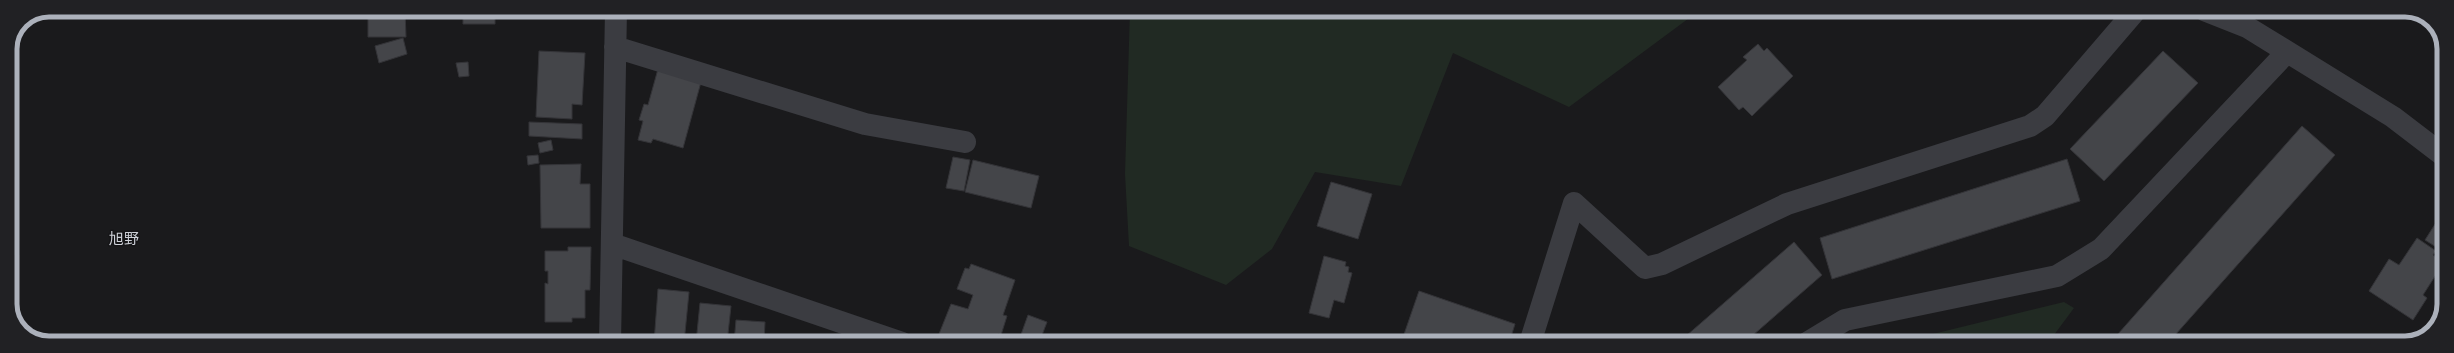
<svg xmlns="http://www.w3.org/2000/svg" width="2454" height="353" font-family="'Noto Sans','Noto Sans JP',sans-serif">
<style>
.green{fill:#212a23}
.building{fill:#444549;stroke:#343438}
.lines{fill:none;stroke-linecap:round;stroke-linejoin:round}
.minor{stroke:#3b3c41;stroke-width:22}
.labels{text-anchor:middle;dominant-baseline:central;stroke-width:3;stroke-linejoin:round;paint-order:stroke}
.neighbourhood-label{font-size:15px;fill:#cdd0d7;stroke:#151517}
.rim{fill:none;stroke:#acb1bb;stroke-width:5}
</style>
<rect width="100%" height="100%" fill="#1a1a1c"/>
<path class="green" d="M1130 10H1700L1569 107 1453 53 1401 186 1315 172 1272 249 1226 285 1129 246 1125 174Z
M2064 302 2074 308 2048 343H1896Z"/>
<path class="building" d="M360 10H405L406 37H368V13H360Z
M463 10H495V24H463Z
M542 10H570V11H542Z
M403 38 407 54 379 63 375 46Z
M1758 44 1764 51 1767 48 1793 76 1752 116 1743 107 1739 110 1718 87 1747 60 1743 57Z
M539 51 585 53 582 105 572 104V119L536 117Z
M2163 51 2198 83 2104 181 2070 149Z
M468 62 469 76 459 77 456 63Z
M658 69 701 82 683 148 653 139 651 143 638 140 643 121 639 120 644 104 648 105Z
M529 122 582 124V139L529 136Z
M2302 126 2335 155 2168 343H2110Z
M551 140 553 150 540 153 538 143Z
M538 155 539 163 528 165 527 156Z
M953 157 970 160 964 191 946 188Z
M2067 159 2080 201 1832 279 1820 238Z
M973 160 1039 176 1031 208 965 192Z
M581 164 580 184H590V228H541L540 165Z
M1331 182 1372 194 1358 239 1317 226Z
M2444 210V252L2425 240Z
M2417 238 2436 251 2433 255 2444 262 2423 295 2427 298 2413 320 2369 291 2389 259 2399 265Z
M1794 242 1822 275 1744 343H1678Z
M568 247H591L590 290H585V318H572V322H545V283L548 284V271H545V251H568Z
M1324 256 1346 262 1345 266 1349 267 1348 272 1352 273 1344 303 1334 300 1329 318 1309 313Z
M971 264 1015 280 1003 315 1007 316 1001 335 998 334 994 343H964L939 334 951 304 968 309 973 295 957 289 965 268 969 269Z
M658 289 689 292 684 343H654Z
M1419 291 1515 324 1509 343H1401Z
M700 303 731 306 727 343H696Z
M1028 315 1047 322 1039 343H1018Z
M736 320 765 322 764 343H734Z"/>
<g class="lines">
<path class="minor" d="M2204 10 2247 27 2393 117 2444 156
M615 47 865 124 965 142
M612 244 902 343
M610 343 616 10
M1530 343 1574 203 1645 268 1662 264 1787 204 2030 126 2045 116 2136 10
M1807 343 1845 320 2057 276 2101 249 2287 52"/>
</g>
<g class="labels">
<g class="neighbourhood-label">
<text x="124" y="238">旭野</text>
</g>
</g>
<path d="M0 0H2454V353H0ZM49 17H2405A32 32 0 0 1 2437 49V304A32 32 0 0 1 2405 336H49A32 32 0 0 1 17 304V49A32 32 0 0 1 49 17Z" fill="#212124" fill-rule="evenodd"/>
<path class="rim" d="M49 17H2405A32 32 0 0 1 2437 49V304A32 32 0 0 1 2405 336H49A32 32 0 0 1 17 304V49A32 32 0 0 1 49 17Z"/>
</svg>
